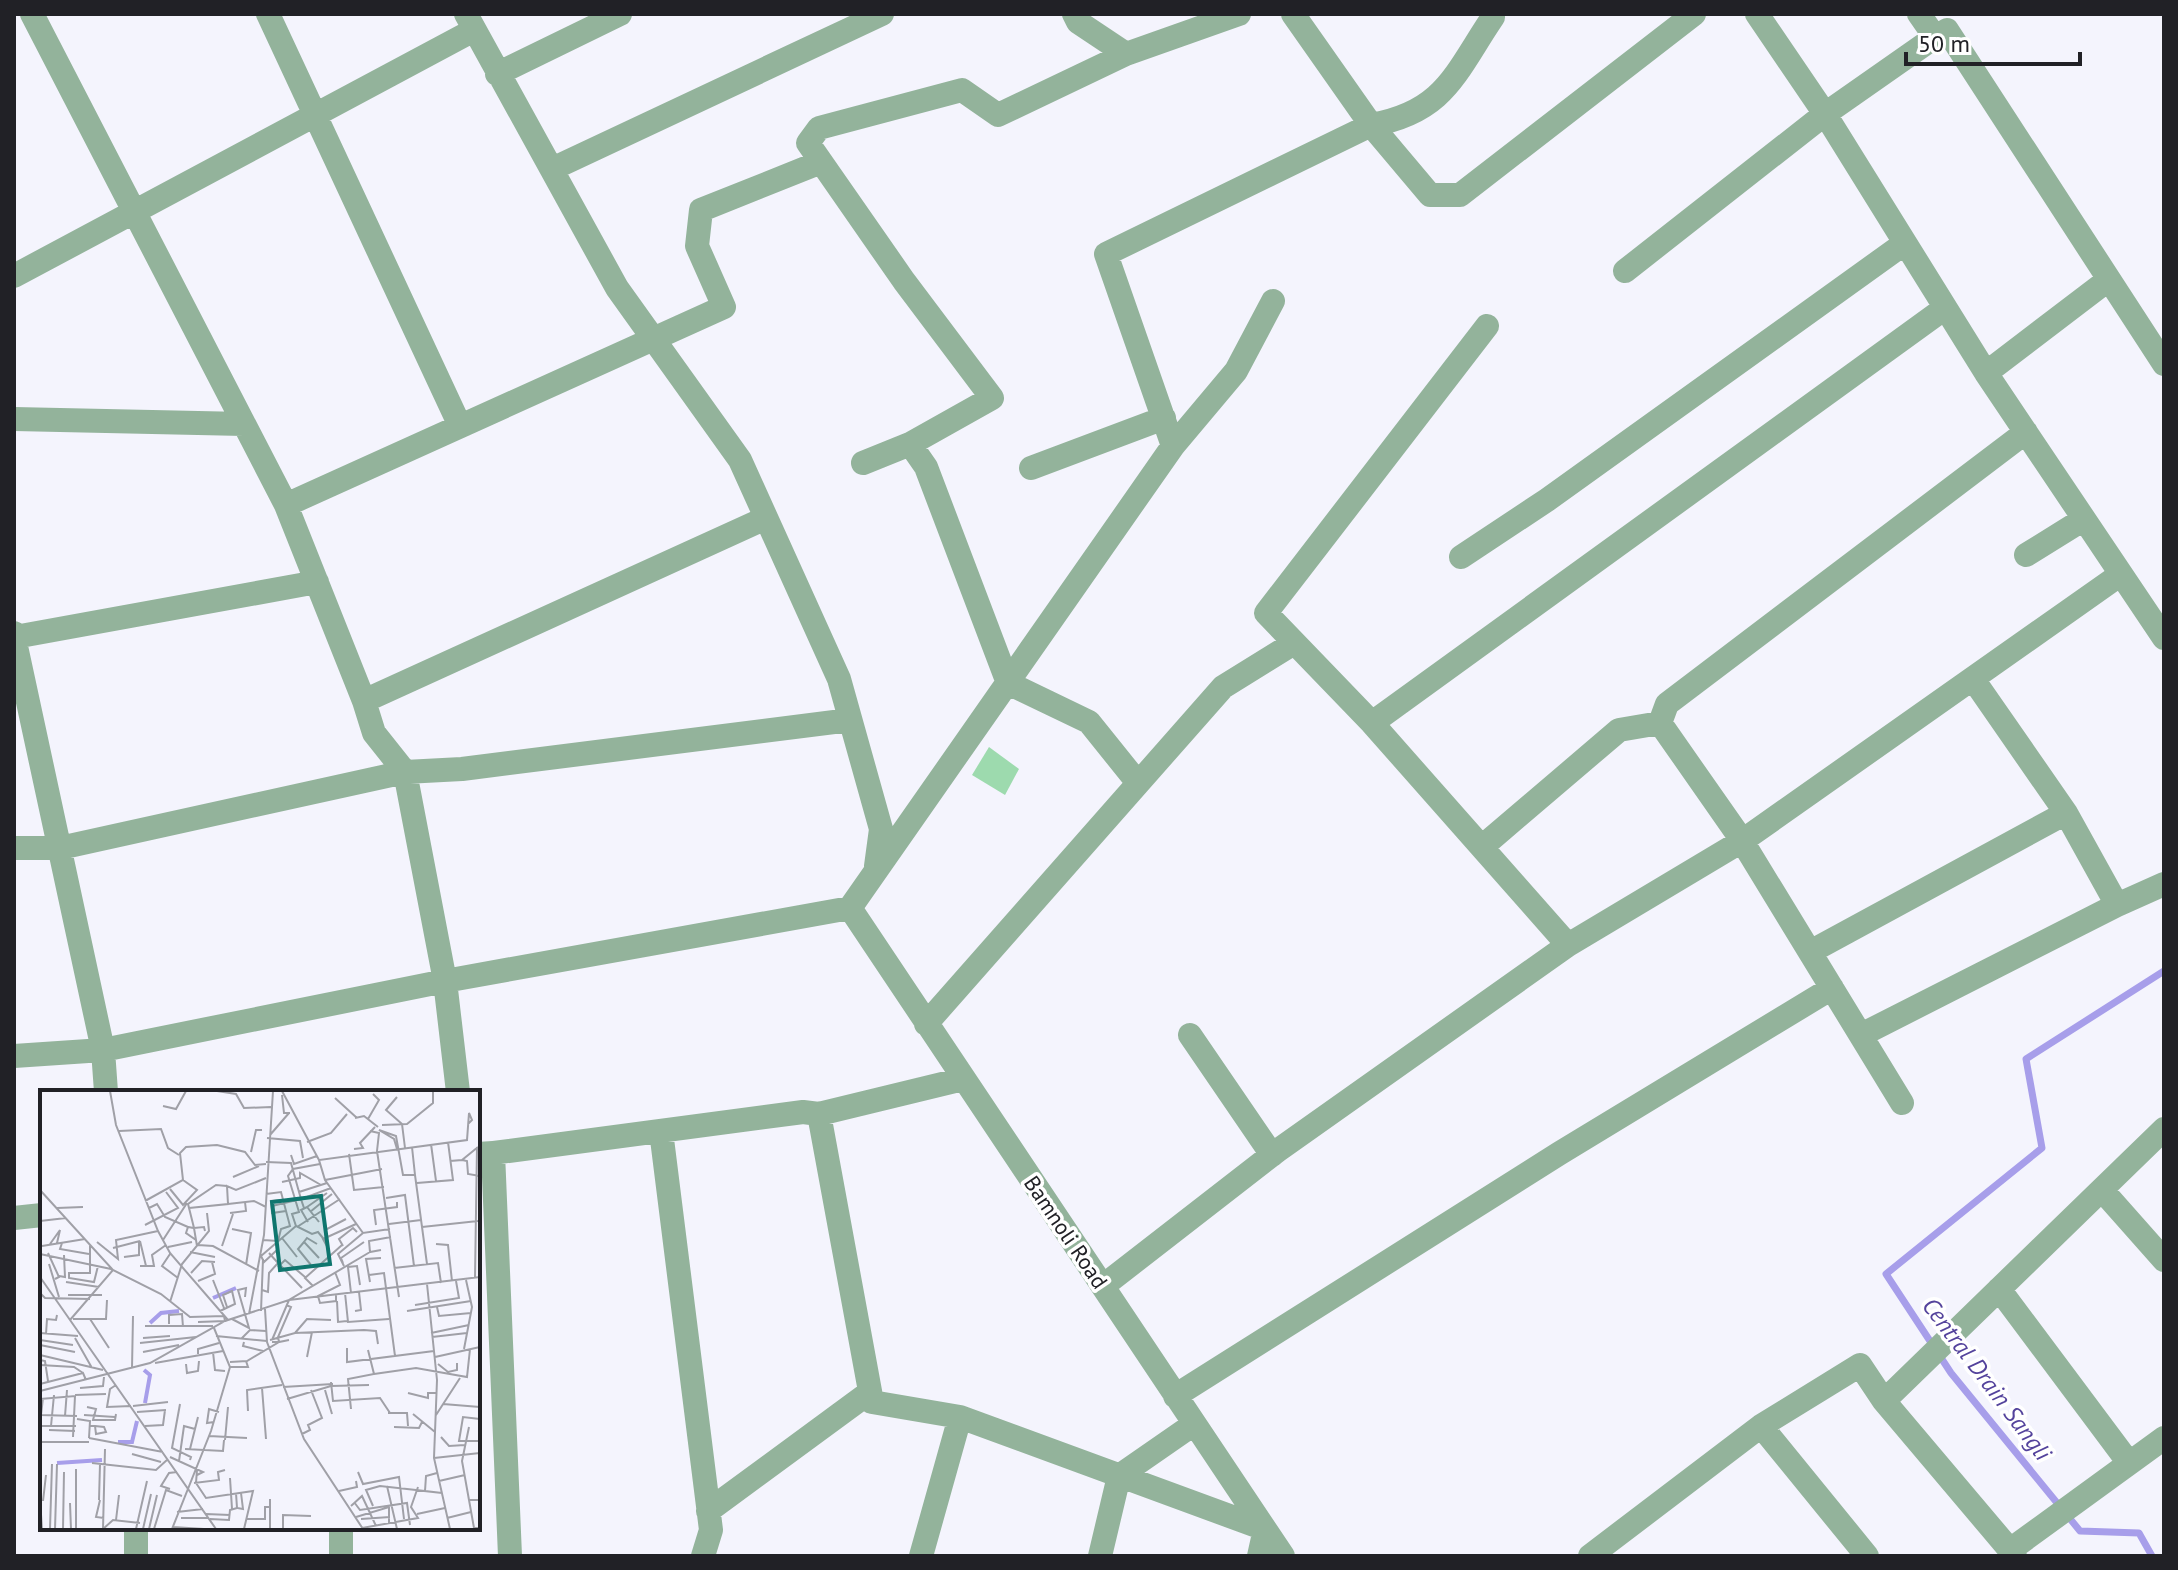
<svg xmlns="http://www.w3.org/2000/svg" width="2178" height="1570" font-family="'PT Sans',sans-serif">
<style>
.green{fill:#9ddaae}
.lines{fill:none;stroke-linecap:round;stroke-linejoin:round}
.stream{stroke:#a79eea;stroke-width:7}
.street{stroke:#93b39b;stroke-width:24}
.labels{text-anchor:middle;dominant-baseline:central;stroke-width:7;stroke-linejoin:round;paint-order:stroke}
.street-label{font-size:22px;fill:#212126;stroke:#fff}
.water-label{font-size:24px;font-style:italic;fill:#54439c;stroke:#fff}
.inset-river{fill:none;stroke:#a79eea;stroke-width:4}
.inset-road{fill:none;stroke:#a0a0a7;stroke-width:2}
.view{fill:#0f766e;fill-opacity:0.15;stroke:#0f766e;stroke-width:4}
.inset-edge{fill:none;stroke:#212126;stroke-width:4}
</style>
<rect width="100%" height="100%" fill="#f4f4fd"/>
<path class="green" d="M989 747 1019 769 1005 795 972 775Z"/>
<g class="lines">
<path class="stream" d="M2152 1556 2139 1533 2080 1531 1951 1373 1886 1274 2042 1148 2026 1059 2164 971"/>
<path class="street" d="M32 14 286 505
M268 14 460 426
M466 14 617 288 740 460 839 679 881 829 876 866
M1074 14 1078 22 1126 54 1239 14
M1293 14 1371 125 1430 195H1460L1694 14
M1757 14 1825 114 1935 37
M1919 14 1935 37 1947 30 2164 364
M497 74 620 14
M552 169 882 14
M1625 271 1825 114 1986 373 2108 280
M14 276 474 30
M1487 326 1266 613 1372 723 1945 308
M1986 373 2164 638
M14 419 244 424
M910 444 992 398 904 281 808 143 819 128 962 90 998 115 1126 54
M1173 446 1236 371 1273 301
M863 463 910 444 926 467 1008 683 1089 722 1138 783
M1031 468 1164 418
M766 518 364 701 286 505 724 307 697 246 701 210 821 162
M2026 555 2084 519
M1461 557 1547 500 1905 243
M14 633 15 637 317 582
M14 637 103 1050 106 1092
M364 701 374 733 405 772 462 769 850 720
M1372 723 1568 945 1742 841 2121 574
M1660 723 1667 704 2026 432
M1660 723 1739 836 1902 1103
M2066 813 2117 905 2164 884
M1483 846 1619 730 1660 723
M14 848H60L405 772 445 981 850 908 1173 446 1106 254 1371 125C1445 112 1455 73 1493 17
M850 908 1283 1556
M1810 952 2066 813 1973 679
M926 1024 1223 687 1294 643
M1190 1035 1272 1155
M1861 1035 2117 905
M14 1056 103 1050 445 981 458 1092
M819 1114 963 1079
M661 1131 711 1530 703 1556
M478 1154 493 1153 510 1556
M478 1155 803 1112 819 1114 872 1402 960 1417 1265 1529 1259 1556
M2102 1190 2164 1260
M14 1218 42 1215
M1103 1286 1277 1151 1568 945
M1999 1289 2129 1463
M1175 1396 1560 1153 1832 988
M1761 1426 1867 1556
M708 1511 870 1392
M136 1528V1556
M2010 1550 2164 1438
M341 1556V1528
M921 1556 960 1417
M1100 1556 1119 1476 1194 1424
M1590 1556 1761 1426 1860 1365 1884 1401
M2015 1556 1884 1401 2164 1129"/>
</g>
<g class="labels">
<g class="street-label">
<text transform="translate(1066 1232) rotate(56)">Bamnoli Road</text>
</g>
<g class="water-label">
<text transform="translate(1987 1379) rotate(53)">Central Drain Sangli</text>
</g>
</g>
<g transform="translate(40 1090)">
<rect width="440" height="440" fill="#f4f4fd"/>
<path class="inset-river" d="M173 208 196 198M110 233 121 223 139 221M104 280 110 285 105 313M78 352H92L97 331M17 373 62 370"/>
<path class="inset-road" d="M70 1 76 35 118 141 130 163 188 230M177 1 196 4 204 18 231 17M242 1 279 70M242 5 244 23H250M357 7 346 20 362 34 365 58M295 8 317 28M123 16 136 19 146 1M315 28 324 26 338 37M328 29 339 10 333 4M342 35 367 34 393 13V1M79 41 121 39 128 58 139 65M330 41 339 43 337 61 359 207M230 45 249 23M227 48 260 51 263 68M267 52 291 43 307 24M391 54 396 91M372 57 375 85M314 59 323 58 320 53 335 37M357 59 354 49 339 40 356 46 363 85H375L387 174M211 62 216 40H222M309 64 314 100 344 97M251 65 254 74 277 66M422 70 427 71 428 84 440 86M410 71 422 70 438 57M226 72 251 73 259 102M280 74 253 79 248 86 259 122 252 124 256 136 272 144 278 142 287 153M193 87 219 76M285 90 342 79M242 92 260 88V83L281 95M377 93 413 90 408 52M130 99 143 115 157 100 143 90M0 100 73 180 30 230M346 108 365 105 374 176M243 110 231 111 232 123 246 121M105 111 143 90 140 63 146 57 177 55 205 62 215 75 226 74M188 114 214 111 226 117M232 116 261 109 259 102 287 93M267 117 287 103M17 118 43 117M109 118 117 114 125 127 148 137M149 118 188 114 187 96 196 100 226 88M264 118 261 109 291 98M270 122 292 104M190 123 206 121 205 112M0 131 26 128M268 132 261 120 267 117 279 132M349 134 381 130M105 135 138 118 126 102M336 135 334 120 357 117V112M257 137 300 109M382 137 438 131M192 139 211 143 206 175M350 139 323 143 285 90 279 70 427 50 429 23 432 30 428 34M165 141 164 137 154 138 148 114 176 95 187 96M286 146 285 140 306 129M242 148 257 167M123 150 147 113M156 150 146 143 148 137 154 138 157 156M223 150 238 151 241 139 250 136 241 102 226 104M100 151 106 176H100M57 152 78 169 76 150 118 141M264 152 258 159 271 175M22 153 20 159 49 164M10 154 20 140 17 153M277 154 267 148 264 152 279 168M396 154 408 155 412 191M50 155V183H29V188L54 192 58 176M158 155 173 156 219 181M2 156 45 149M182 156 193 124M303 156 299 149 313 138 317 142M128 157 152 152M73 158 100 151M237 160 224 172 221 166 256 136M289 160 283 149 316 134M341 160 330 162 329 151 351 147M150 162 175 167M8 163 19 187 15 189M0 164 71 179 121 204 150 227 184 226 185 231 158 232M130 164 122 176 138 188M84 167 99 165V151M303 173 301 168 324 152M9 174 19 207M240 175 262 198M106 176H114L112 165 126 155M304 176 298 164 323 143M238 177 245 170 265 187M354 178 398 173 401 193M295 182 300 195 278 206 280 213 296 211V204M151 183 162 171 175 172M329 185 344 183 355 266M19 186 25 187 24 165M0 187 176 439M435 188 437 57M173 190 184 218M158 191 175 184 172 172M26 192 59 197M330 192 326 169 341 168M387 194 397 290 394 368 410 439M273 196 265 188 302 155M222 200 228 202 229 183 238 173 229 163M0 203 5 208 50 209M305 203 308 232 349 229M311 203 308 177 317 176 320 195M28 205H62M297 211 298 232 307 231M130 212 142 174 169 141 167 123M246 215 251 217 238 247 239 252 249 250M375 215 419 208 416 191M397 217 399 226 431 223M225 219 227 252 264 349 323 439M180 221 195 214 192 201 183 205 187 217M221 221 223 169M315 221 321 220 319 202M367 221 431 211M209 224 224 145 233 1M33 229H66L67 210M50 229 69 258M192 229 209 238 198 200 206 198 205 207M129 234V225L142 224 143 237M105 236H173M0 243 38 246M255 243 267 229 291 230M391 243 429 235M6 244 7 229 16 230 17 225M176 246 227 251M392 247 427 243M35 248 52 278M103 248 130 246M202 248 210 240 226 241M0 250 33 255M230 250 255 243 324 240 336 241 338 254M232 250 249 210 330 162M204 252 203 256 223 261M100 253 156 247M0 255 35 262M307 258V272L394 261M424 259 432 217 426 190M103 262 139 255M173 262 175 280 185 281M158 264V259L179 253M0 265 63 280M267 267 272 242M395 267 440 257M0 270 5 271 8 291M190 272 207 271 239 252H232M115 273 183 261M146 274 147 283 158 281 159 271M398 274 408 282 417 280V273M0 275 34 277 43 283M190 277H208L206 271M92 278 93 226M334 284 376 278 427 287 430 259M291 292 293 311 340 308 350 323M0 294 43 283 46 290M76 295 70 299 67 317 91 316M243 297 293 294M40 298 63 296 64 287M222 298 226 349M285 300 292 324M0 301 110 273 185 231 249 210 440 187M368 303 388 308V303H397M35 305 66 304M3 308 1 325 37 326M0 309 35 306 33 347M247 309 291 296 329 295M140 314 132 358 151 367 150 370M403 314 440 317M93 316 128 312M47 317 56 319 53 330H75L76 324M311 319 308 289 334 284 328 260M208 321 207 300 242 295M97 322 126 320M348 323H367L368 336M373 324 395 342M44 325 75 327M396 325 420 288M25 326 27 300M37 329 50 331 49 348M440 329 423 327 419 351H440M174 332 167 333 169 319 179 322M0 336H36M11 336 14 305M50 336H55L64 337 66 342 56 344 55 336M105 336 123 335 125 320M354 337 379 338 382 332M429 337 422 371 429 410M9 340 35 341M262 344 270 340 268 335 282 328 271 300M169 346 207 348M401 347 409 356 425 355M49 348 123 362M185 350 188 317M0 352H49M145 359 183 361 184 350M150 359 158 327M92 364 121 372M130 367 163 382 157 385M394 368 440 363M139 371 144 336 155 339M52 373 116 380 128 369M157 380 156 393 166 408 213 401 204 439M318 382 323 394 359 387 364 429M397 383 386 386 385 401 402 403M190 388 192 419M399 391 425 385M154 393 179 390 178 382 185 380M347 396 357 439M130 399 121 396 129 383 137 382M299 401 317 397 316 391M196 403 197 418 203 419 201 403M230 409V439M0 410 2 439M59 410 60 374M60 410 56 427 64 428M440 410H429L434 438H440M3 411 6 385M314 412 320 420 367 413 370 435M30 413 31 439M311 416 322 406 336 436M333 416 326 400 340 396 385 401M137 422 163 419M166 424 190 425M377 424 405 418M316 427 349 417V433M141 428H168M407 428 431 422M170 429 189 430 190 420 197 418M207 429H225V417H230M321 429 350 427M76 430 79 405M133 437 164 439M322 438 378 428 371 417 378 397M10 439 12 374M15 439 17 374M23 439 24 382M36 439V379M63 439 65 359M63 439 73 430 100 433M96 439 107 391M103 439 111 404M109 439 117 405M114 439 126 400 142 406M132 439 171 341 190 277 174 238M243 439V425L271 426"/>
<path class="view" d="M281 106 290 174 240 180 232 112Z"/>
<rect width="440" height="440" class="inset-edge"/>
</g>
<rect width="2178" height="1570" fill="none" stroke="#212126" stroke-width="32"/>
<path d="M1906 52v12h174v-12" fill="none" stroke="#212126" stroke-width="4"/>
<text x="1918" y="52" font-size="24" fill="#212126" stroke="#ffffff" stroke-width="6" paint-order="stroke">50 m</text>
</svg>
